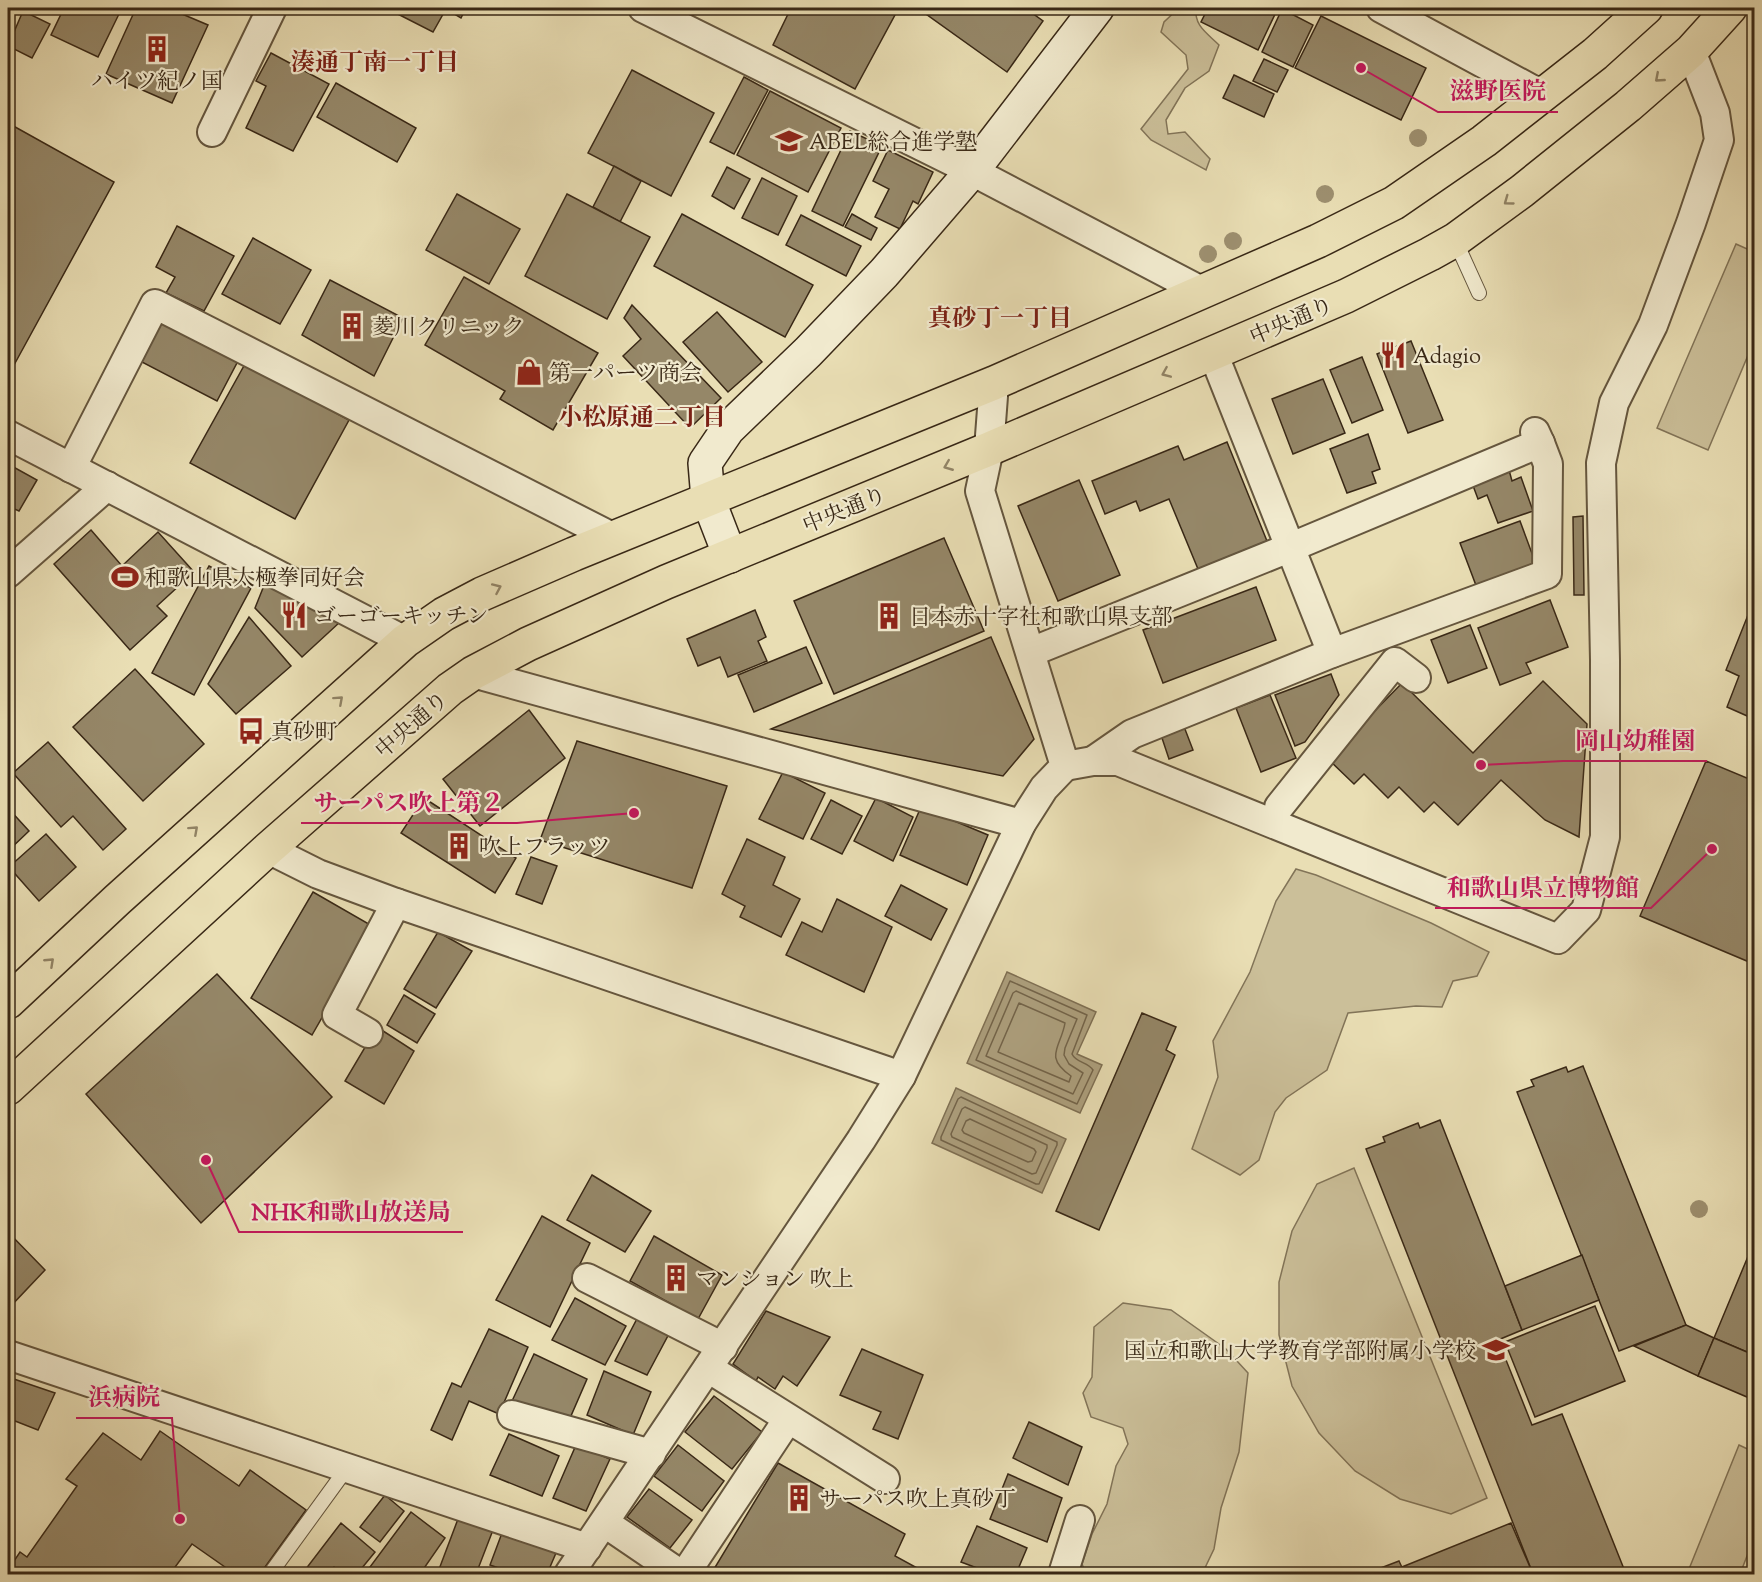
<svg xmlns="http://www.w3.org/2000/svg" width="1762" height="1582" font-family="'Sorts Mill Goudy','Noto Serif JP',serif">
<style>
.green{fill:#cbbf99;stroke:#827458;stroke-width:1.5}
.water{fill:#ada07e;stroke:#7f7054;stroke-width:1.5}
.lines{fill:none;stroke-linecap:round;stroke-linejoin:round}
.shore{stroke:#73644a;stroke-width:1.5}
.building{fill:#958768;stroke:#392816;stroke-width:1.5}
.lane-casing{stroke:#65563e;stroke-width:16}
.street-casing{stroke:#65563e;stroke-width:32}
.secondary-casing{stroke:#392816;stroke-width:36}
.highway-casing{stroke:#392816;stroke-width:36}
.lane{stroke:#f1eace;stroke-width:14}
.street{stroke:#f1eace;stroke-width:28}
.secondary{stroke:#f1eace;stroke-width:33}
.highway{stroke:#e9deb4;stroke-width:33}
.tree{fill:#9d8f6f}
.oneway{stroke:#918365}
.labels{text-anchor:middle;stroke-width:4.5;stroke-linejoin:round;paint-order:stroke}
.poi-label{font-size:22px;fill:#392816;stroke:#f1eace;text-anchor:start}
.street-label{font-size:22px;fill:#392816;stroke:#f1eace}
.neighbourhood-label{font-size:24px;font-weight:bold;fill:#7a1f14;stroke:#f1eace}
.leader{fill:none;stroke:#c2185b;stroke-width:2}
.callout-dot{fill:#c2185b;stroke:#f1eace;stroke-width:2}
.callout-label{font-size:24px;text-anchor:middle;font-weight:bold;fill:#c2185b;stroke:#f1eace;stroke-width:4.5;stroke-linejoin:round;paint-order:stroke}
</style>
<rect width="100%" height="100%" fill="#e9deb4"/>
<filter id="stains"><feTurbulence type="fractalNoise" baseFrequency=".00333" numOctaves="4"/><feColorMatrix values="0 0 0 0 .2 0 0 0 0 .09 0 0 0 0 .02 0 0 0 .5 -.17"/></filter>
<radialGradient id="worn" r=".72"><stop offset=".6" stop-color="#630" stop-opacity="0"/><stop offset="1" stop-color="#630" stop-opacity=".3"/></radialGradient>
<g class="green">
<path d="M1179,8H1196C1194,26 1207,33 1219,45L1209,71L1185,88L1166,120L1168,134L1185,132L1210,159L1206,170L1151,140L1141,129L1188,69L1186,55L1161,32L1164,22Z"/>
<path d="M1736,244L1754,252V341L1708,450L1657,428Z"/>
<path d="M1296,869L1316,875L1431,923L1489,952L1477,976L1453,981L1442,1007L1416,1006L1348,1013L1327,1070L1286,1098L1275,1112L1259,1160L1240,1175L1192,1149L1218,1077L1213,1041L1250,972L1276,901Z"/>
<path d="M1354,1168L1487,1498L1451,1514L1400,1499L1355,1471L1319,1433L1292,1386L1279,1335V1282L1292,1231L1317,1184Z"/>
<path d="M1123,1303L1171,1310L1226,1349L1248,1373L1239,1452L1221,1508L1214,1549L1202,1574H1086L1082,1564L1092,1534L1107,1504L1116,1466L1128,1444L1123,1428L1091,1417L1083,1393L1092,1377L1094,1327Z"/>
<path d="M1739,1445L1754,1452V1538L1740,1574H1687Z"/>
</g>
<g class="water">
<path d="M1007,972L1096,1012L1077,1054L1102,1065L1080,1113L967,1063Z"/>
<path d="M956,1088L1066,1139L1042,1193L932,1143Z"/>
</g>
<g class="lines">
<g class="shore">
<path d="M1010,981L1087,1015L1072,1054C1076,1063 1088,1062 1093,1070L1077,1104L976,1060Z"/>
<path d="M1016,991L1077,1019L1065,1048L1064,1055L1069,1064L1083,1073L1073,1094L986,1056L1013,993Z"/>
<path d="M1019,1003L1065,1023C1061,1047 1043,1057 1071,1076L1069,1082L998,1052Z"/>
<path d="M961,1097L1057,1142V1145L1039,1184H1036L941,1140V1137L958,1099Z"/>
<path d="M965,1107L1047,1145V1148L1036,1173L1032,1174L952,1137L951,1134L962,1109Z"/>
<path d="M970,1119L1034,1149L1036,1152L1032,1161L1028,1162L964,1133L962,1130L966,1121Z"/>
</g>
</g>
<g class="building">
<path d="M64,8H105L119,14L98,57L51,35Z"/>
<path d="M136,8H168L208,25L172,103L106,74Z"/>
<path d="M386,8H466L461,18L446,9L433,32Z"/>
<path d="M791,8H885L896,13L855,89L773,45Z"/>
<path d="M921,8H1025L1043,21L1007,72L919,9Z"/>
<path d="M1208,8H1278L1258,50L1201,22Z"/>
<path d="M1282,9L1313,25L1293,67L1262,52Z"/>
<path d="M23,11L50,24L32,58L8,46Z"/>
<path d="M1321,16L1426,68L1401,120L1295,68Z"/>
<path d="M271,53L329,84L293,151L246,128L266,86L256,81Z"/>
<path d="M1264,59L1288,70L1277,92L1253,81Z"/>
<path d="M632,70L714,113L671,196L588,153Z"/>
<path d="M1234,75L1274,94L1264,117L1223,98Z"/>
<path d="M744,77L768,90L734,154L710,142Z"/>
<path d="M336,83L416,128L397,162L317,117Z"/>
<path d="M770,91L841,128L808,192L737,155Z"/>
<path d="M8,123L114,182L8,376Z"/>
<path d="M850,131L882,146L843,226L812,211Z"/>
<path d="M888,150L933,172L918,204L913,201L900,229L875,217L889,189L873,181Z"/>
<path d="M614,166L641,181L620,222L593,207Z"/>
<path d="M727,167L750,179L734,209L712,196Z"/>
<path d="M762,178L797,196L778,235L742,218Z"/>
<path d="M457,194L520,229L489,284L426,250Z"/>
<path d="M567,194L650,237L607,319L525,276Z"/>
<path d="M682,214L813,285L785,337L654,266Z"/>
<path d="M852,214L877,228L871,240L845,227Z"/>
<path d="M801,215L861,246L846,276L786,245Z"/>
<path d="M177,226L234,256L204,311L166,293L175,277L156,267Z"/>
<path d="M253,238L311,270L280,324L222,294Z"/>
<path d="M464,277L598,353L553,430L500,399L505,391L425,345Z"/>
<path d="M330,280L403,318L374,376L302,335Z"/>
<path d="M632,305L721,398L690,428L623,356L641,339L624,318Z"/>
<path d="M717,312L762,362L728,392L683,342Z"/>
<path d="M161,318L239,359L217,401L138,360Z"/>
<path d="M1411,341L1443,420L1408,433L1377,354Z"/>
<path d="M1362,357L1383,410L1352,423L1330,370Z"/>
<path d="M245,364L349,420L295,519L190,463Z"/>
<path d="M1323,379L1345,433L1293,454L1272,399Z"/>
<path d="M1368,434L1380,469L1372,472L1376,483L1347,493L1330,449Z"/>
<path d="M1227,442L1267,541L1198,569L1169,499L1140,511L1136,501L1105,514L1092,481L1178,446L1184,460Z"/>
<path d="M8,464L37,480L19,511L8,506Z"/>
<path d="M1509,470L1512,481L1521,477L1533,511L1498,523L1487,495L1478,499L1472,483Z"/>
<path d="M1079,480L1120,575L1058,601L1018,506Z"/>
<path d="M1583,516L1584,595H1574L1573,517Z"/>
<path d="M1520,521L1537,567L1477,588L1460,543Z"/>
<path d="M91,530L122,566L158,532L194,572L157,606L167,616L130,650L54,564Z"/>
<path d="M944,538L984,631L834,694L794,601Z"/>
<path d="M209,566L251,588L194,695L152,673Z"/>
<path d="M265,583L340,622L302,657L255,608Z"/>
<path d="M1256,587L1276,640L1163,683L1143,630Z"/>
<path d="M1550,600L1568,647L1526,663L1531,673L1500,685L1478,628Z"/>
<path d="M1754,600V719L1727,707L1739,676L1726,670Z"/>
<path d="M755,610L766,637L758,641L767,661L728,677L720,657L698,666L687,639Z"/>
<path d="M249,617L291,666L236,714L208,684Z"/>
<path d="M1470,625L1487,668L1448,683L1431,640Z"/>
<path d="M991,637L1034,739L1003,776L771,729Z"/>
<path d="M806,647L822,683L754,712L738,675Z"/>
<path d="M135,669L204,744L143,801L73,727Z"/>
<path d="M1331,674L1339,695L1305,742L1295,746L1275,695Z"/>
<path d="M1543,681L1587,724L1579,837L1545,820L1501,780L1458,825L1434,802L1424,812L1399,787L1388,798L1364,774L1354,784L1328,759L1402,683L1473,753Z"/>
<path d="M1270,695L1296,758L1261,772L1236,708Z"/>
<path d="M529,710L565,758L480,826L443,779Z"/>
<path d="M1183,724L1193,750L1169,759L1160,732Z"/>
<path d="M577,741L727,786L692,888L540,840Z"/>
<path d="M48,742L126,829L103,850L73,816L61,827L13,773Z"/>
<path d="M1706,761L1754,781V964L1640,916Z"/>
<path d="M783,772L825,793L803,839L759,819Z"/>
<path d="M424,798L516,858L495,893L401,833Z"/>
<path d="M876,798L913,817L893,861L854,841Z"/>
<path d="M831,800L862,816L842,854L811,839Z"/>
<path d="M921,807L988,835L967,885L900,855Z"/>
<path d="M8,808L29,831L8,851Z"/>
<path d="M46,834L76,867L39,901L9,867Z"/>
<path d="M747,839L785,857L773,885L800,899L781,937L740,917L745,906L722,894Z"/>
<path d="M531,857L557,866L542,904L516,894Z"/>
<path d="M901,885L947,909L931,940L885,916Z"/>
<path d="M313,892L374,927L312,1035L251,998Z"/>
<path d="M837,899L892,927L864,992L786,955L802,922L822,932Z"/>
<path d="M438,932L472,951L436,1008L404,989Z"/>
<path d="M217,974L332,1097L201,1223L86,1094Z"/>
<path d="M404,995L435,1014L417,1043L387,1025Z"/>
<path d="M1142,1013L1176,1027L1166,1050L1175,1055L1099,1230L1056,1211Z"/>
<path d="M377,1027L414,1051L384,1104L345,1081Z"/>
<path d="M1583,1066L1686,1325L1619,1351L1517,1092L1534,1086L1531,1080L1566,1067L1568,1072Z"/>
<path d="M1440,1120L1522,1330L1498,1340L1532,1425L1562,1414L1624,1569L1611,1574H1533L1366,1149L1385,1142L1383,1137L1418,1123L1420,1128Z"/>
<path d="M592,1175L651,1211L625,1252L567,1220Z"/>
<path d="M542,1216L590,1243L550,1327L496,1300Z"/>
<path d="M8,1232L45,1270L8,1309Z"/>
<path d="M654,1236L722,1275L698,1319L630,1281Z"/>
<path d="M1754,1242V1355L1714,1338Z"/>
<path d="M1582,1255L1599,1300L1522,1330L1505,1286Z"/>
<path d="M575,1298L626,1326L605,1365L552,1340Z"/>
<path d="M1595,1306L1625,1381L1535,1417L1505,1342Z"/>
<path d="M766,1311L830,1337L797,1386L783,1376L775,1389L758,1377L756,1381L733,1364Z"/>
<path d="M640,1313L671,1330L647,1375L615,1361Z"/>
<path d="M1686,1325L1714,1338L1698,1376L1634,1346Z"/>
<path d="M489,1329L528,1347L499,1414L469,1401L452,1440L431,1430L452,1383L461,1387Z"/>
<path d="M1714,1338L1754,1355V1400L1698,1376Z"/>
<path d="M862,1349L923,1375L898,1439L873,1429L881,1412L840,1395Z"/>
<path d="M534,1354L587,1379L567,1425L512,1401Z"/>
<path d="M604,1371L651,1392L633,1435L587,1415Z"/>
<path d="M8,1377L55,1393L38,1430L10,1419L8,1424Z"/>
<path d="M714,1396L762,1432L732,1469L685,1432Z"/>
<path d="M1029,1422L1082,1447L1068,1485L1013,1458Z"/>
<path d="M160,1431L239,1486L250,1470L306,1510L260,1574H235L192,1544L170,1574H8V1570L20,1552L27,1557L77,1486L66,1479L103,1433L141,1460Z"/>
<path d="M509,1434L559,1456L542,1496L490,1475Z"/>
<path d="M576,1445L610,1459L586,1511L553,1498Z"/>
<path d="M678,1445L724,1481L702,1511L654,1476Z"/>
<path d="M778,1463L905,1534L895,1556L928,1574H711Z"/>
<path d="M1008,1474L1062,1498L1047,1542L990,1519Z"/>
<path d="M649,1489L692,1520L670,1548L627,1517Z"/>
<path d="M385,1495L404,1511L380,1542L360,1527Z"/>
<path d="M411,1512L445,1538L420,1574H372L367,1571Z"/>
<path d="M458,1519L493,1530L476,1574H445L438,1572Z"/>
<path d="M341,1523L375,1552L357,1574H343L334,1567L329,1574H302Z"/>
<path d="M1511,1523L1533,1574H1405L1402,1567Z"/>
<path d="M977,1526L1027,1548L1016,1574H993L961,1562Z"/>
<path d="M502,1533L556,1553L547,1574H516L490,1565Z"/>
<path d="M1399,1561L1405,1574H1365Z"/>
</g>
<g class="lines">
<defs>
<g id="lane">
<path d="M1455,240L1479,293"/>
<path d="M270,1574L347,1468"/>
</g>
<g id="street">
<path d="M643,8L972,171L1203,292"/>
<path d="M1381,8L1542,95"/>
<path d="M212,132L272,8"/>
<path d="M1213,353L1332,653"/>
<path d="M8,435L405,641"/>
<path d="M71,468L155,304L614,538"/>
<path d="M8,573L107,486"/>
<path d="M1031,652L1289,548L1540,443L1535,432"/>
<path d="M473,673L1021,824"/>
<path d="M1093,761L1132,734L1332,653L1547,574L1548,464L1540,443"/>
<path d="M1065,766L1093,761H1118L1558,939L1586,910L1605,837V660L1601,463L1614,403L1653,325L1691,223L1719,140L1715,113L1691,51"/>
<path d="M1279,807L1395,662L1416,678"/>
<path d="M268,849L318,874L396,903L901,1076"/>
<path d="M368,1033L337,1015L396,903"/>
<path d="M587,1278L723,1347"/>
<path d="M8,1355L587,1548"/>
<path d="M708,1368L885,1479"/>
<path d="M512,1415L651,1454"/>
<path d="M605,1523L680,1574"/>
<path d="M569,1574L861,1140L901,1076L1021,824L1044,788L1065,766L980,491L989,449L994,383"/>
<path d="M685,1574L788,1419"/>
<path d="M1063,1574L1080,1520"/>
</g>
<path id="secondary" d="M730,556L708,499L705,463L728,429L808,352L884,273L972,171L1097,8"/>
<g id="highway">
<path d="M8,1002L117,900L405,641L444,614L482,594L574,554L994,383L1318,241L1394,203L1484,141L1595,54L1646,8"/>
<path d="M8,1088L268,849L450,689L473,673L528,644L666,582L989,449L1346,296L1430,254L1455,240L1522,191L1628,106L1691,51L1730,8"/>
</g>
</defs>
<use href="#lane" class="lane-casing"/>
<use href="#street" class="street-casing"/>
<use href="#secondary" class="secondary-casing"/>
<use href="#highway" class="highway-casing"/>
<use href="#lane" class="lane"/>
<use href="#street" class="street"/>
<use href="#secondary" class="secondary"/>
<use href="#highway" class="highway"/>
</g>
<g class="tree">
<circle cx="1418" cy="138" r="9"/>
<circle cx="1325" cy="194" r="9"/>
<circle cx="1233" cy="241" r="9"/>
<circle cx="1208" cy="254" r="9"/>
<circle cx="1699" cy="1209" r="9"/>
</g>
<defs><path id="oneway-chevron" d="M-2-3.5L2.5 0L-2 3.5" fill="none" stroke-width="1.6" stroke-linecap="round" stroke-linejoin="round" transform="scale(1.5)"/></defs>
<g class="oneway">
<use href="#oneway-chevron" transform="translate(1659 78) rotate(139)"/>
<use href="#oneway-chevron" transform="translate(1508 201) rotate(144)"/>
<use href="#oneway-chevron" transform="translate(1166 373) rotate(157)"/>
<use href="#oneway-chevron" transform="translate(948 466) rotate(158)"/>
<use href="#oneway-chevron" transform="translate(497 588) rotate(-24)"/>
<use href="#oneway-chevron" transform="translate(339 700) rotate(-42)"/>
<use href="#oneway-chevron" transform="translate(194 830) rotate(-42)"/>
<use href="#oneway-chevron" transform="translate(50 962) rotate(-43)"/>
</g>
<defs>
<symbol id="building-bare" viewBox="-9 -9 18 18"><path d="M-4-6H4V6H1V3H-1V6H-4ZM-2.5-4.3h1.7v1.8h-1.7ZM.8-4.3h1.7v1.8H.8ZM-2.5-1h1.7V.8h-1.7ZM.8-1h1.7V.8H.8Z" fill="#8f2418" stroke="#f1eace" stroke-width="2.5" paint-order="stroke"/></symbol>
<symbol id="school-bare" viewBox="-9 -9 18 18"><path d="M0-5L7-2L0 1L-7-2ZM-4 1L0 2.5L4 1V4Q0 6-4 4Z" fill="#8f2418" stroke="#f1eace" stroke-width="2.5" paint-order="stroke"/></symbol>
<symbol id="restaurant-bare" viewBox="-9 -9 18 18"><path d="M-5-6h1v4h1v-4h1v4h1v-4h1v5L-1.5 .5V6h-2V.5L-5-1ZM5-6V6H3V1.5H1.5Q1.5-4 5-6Z" fill="#8f2418" stroke="#f1eace" stroke-width="2.5" paint-order="stroke"/></symbol>
<symbol id="shop-bare" viewBox="-9 -9 18 18"><path d="M-5-2.5h2.3a2.7 3.5 0 0 1 5.4 0H5L5.5 6h-11ZM-1.5-2.5h3a1.5 2.3 0 0 0-3 0Z" fill="#8f2418" stroke="#f1eace" stroke-width="2.5" paint-order="stroke"/></symbol>
<symbol id="stadium-bare" viewBox="-9 -9 18 18"><path d="M0-5a6.5 5 0 1 0 0 10a6.5 5 0 1 0 0-10ZM-3.5-1.8h7v3.6h-7Z" fill="#8f2418" stroke="#f1eace" stroke-width="2.5" paint-order="stroke"/></symbol>
<symbol id="bus-bare" viewBox="-9 -9 18 18"><path d="M-5-6H5V4H4V6H2V4H-2V6H-4V4H-5ZM-3.5-4V0h7V-4ZM-3.5 1.2v1.5H-2V1.2ZM2 1.2v1.5H3.5V1.2Z" fill="#8f2418" stroke="#f1eace" stroke-width="2.5" paint-order="stroke"/></symbol>
</defs>
<g fill-rule="evenodd">
<use href="#building-bare" x="138" y="30" width="38" height="38"/>
<use href="#school-bare" x="770" y="122" width="38" height="38"/>
<use href="#building-bare" x="333" y="307" width="38" height="38"/>
<use href="#restaurant-bare" x="1374" y="336" width="38" height="38"/>
<use href="#shop-bare" x="510" y="353" width="38" height="38"/>
<use href="#stadium-bare" x="106" y="558" width="38" height="38"/>
<use href="#restaurant-bare" x="275" y="596" width="38" height="38"/>
<use href="#building-bare" x="870" y="597" width="38" height="38"/>
<use href="#bus-bare" x="232" y="712" width="38" height="38"/>
<use href="#building-bare" x="440" y="827" width="38" height="38"/>
<use href="#building-bare" x="657" y="1259" width="38" height="38"/>
<use href="#school-bare" x="1477" y="1331" width="38" height="38"/>
<use href="#building-bare" x="780" y="1479" width="38" height="38"/>
</g>
<g class="labels">
<g class="poi-label">
<text x="157" y="88" text-anchor="middle">ハイツ紀ノ国</text>
<text x="809" y="149">ABEL総合進学塾</text>
<text x="372" y="334">菱川クリニック</text>
<text x="1413" y="363">Adagio</text>
<text x="549" y="380">第一パーツ商会</text>
<text x="145" y="585">和歌山県太極拳同好会</text>
<text x="314" y="623">ゴーゴーキッチン</text>
<text x="909" y="624">日本赤十字社和歌山県支部</text>
<text x="271" y="739">真砂町</text>
<text x="479" y="854">吹上フラッツ</text>
<text x="696" y="1286">マンション 吹上</text>
<text x="1476" y="1358" text-anchor="end">国立和歌山大学教育学部附属小学校</text>
<text x="819" y="1506">サーパス吹上真砂丁</text>
</g>
<g class="street-label">
<text transform="translate(1291 320) rotate(-23)" y="8">中央通り</text>
<text transform="translate(844 509) rotate(-22)" y="8">中央通り</text>
<text transform="translate(411 724) rotate(-41)" y="8">中央通り</text>
</g>
<g class="neighbourhood-label">
<text x="375" y="70">湊通丁南一丁目</text>
<text x="1000" y="326">真砂丁一丁目</text>
<text x="642" y="425">小松原通二丁目</text>
</g>
</g>
<path class="leader" d="M1361 68L1438 112H1558M1481 765L1563 761H1707M634 813L517 823H301M1712 849L1651 908H1435M206 1160L239 1232H463M180 1519L172 1418H76"/>
<g class="callout-dot">
<circle cx="1361" cy="68" r="6"/>
<circle cx="1481" cy="765" r="6"/>
<circle cx="634" cy="813" r="6"/>
<circle cx="1712" cy="849" r="6"/>
<circle cx="206" cy="1160" r="6"/>
<circle cx="180" cy="1519" r="6"/>
</g>
<g class="callout-label">
<text x="1498" y="99">滋野医院</text>
<text x="1635" y="749">岡山幼稚園</text>
<text x="409" y="811">サーパス吹上第２</text>
<text x="1543" y="896">和歌山県立博物館</text>
<text x="351" y="1220">NHK和歌山放送局</text>
<text x="124" y="1405">浜病院</text>
</g>
<rect width="1762" height="1582" fill="none" stroke="#e9deb4" stroke-width="30"/>
<rect x="9" y="9" width="1744" height="1564" fill="none" stroke="#392816" stroke-width="3"/>
<rect x="15" y="15" width="1732" height="1552" fill="none" stroke="#392816" stroke-width="1.5"/>
<rect width="100%" height="100%" filter="url(#stains)"/>
<rect width="100%" height="100%" fill="url(#worn)"/>
</svg>
